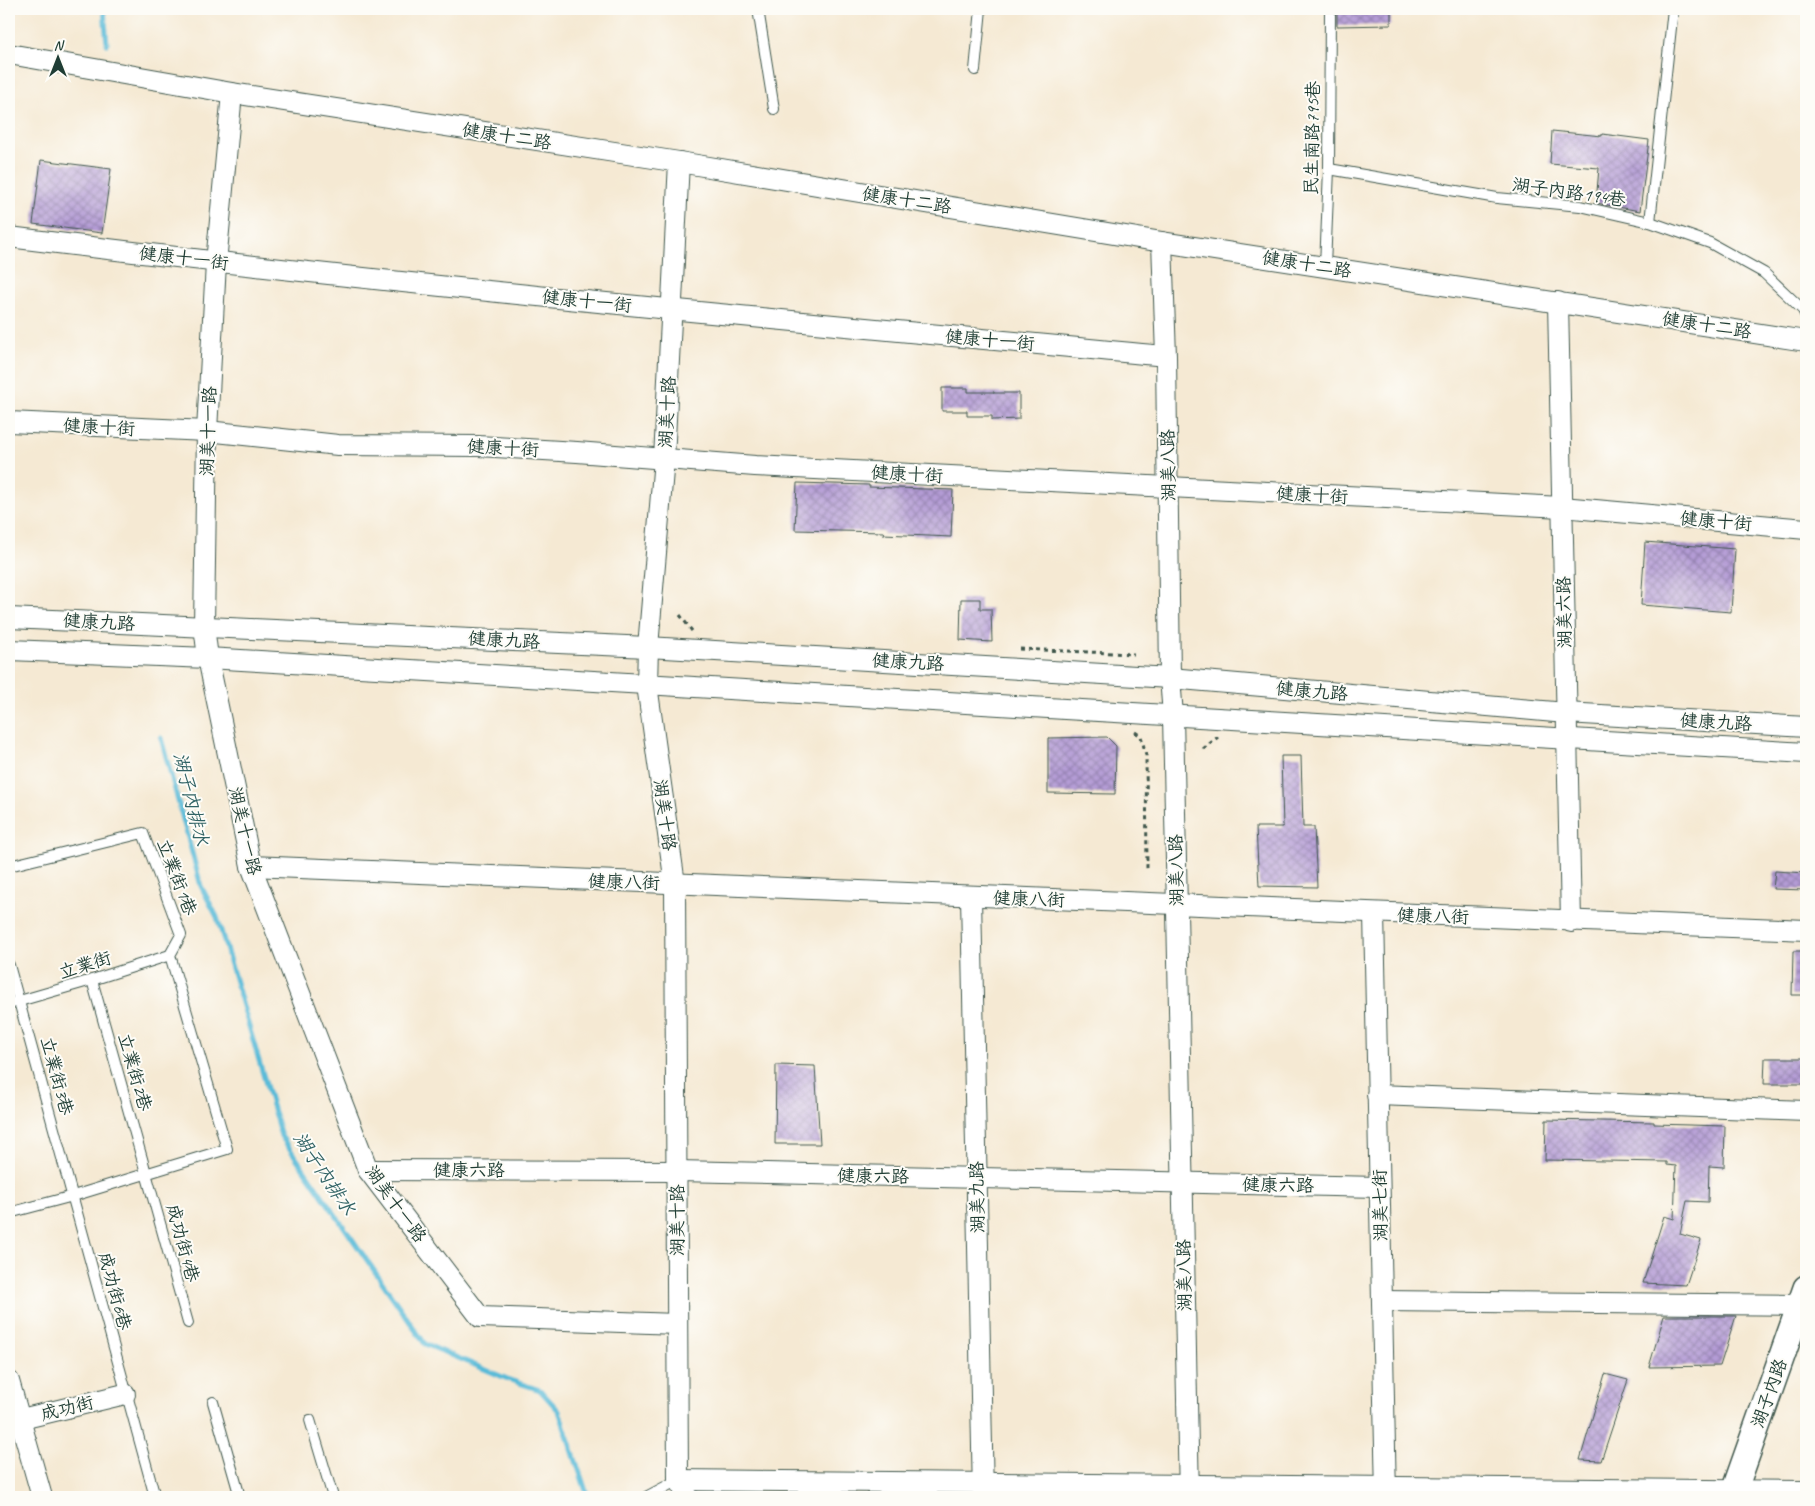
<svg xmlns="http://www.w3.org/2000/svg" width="1815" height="1506" font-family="Caveat,'LXGW WenKai TC',sans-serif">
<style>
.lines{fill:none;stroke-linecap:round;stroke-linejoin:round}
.stream{stroke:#5abbd8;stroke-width:5}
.building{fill:url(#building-cross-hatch)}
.service-casing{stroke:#3f574c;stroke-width:12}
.minor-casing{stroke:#3f574c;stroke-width:22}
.tertiary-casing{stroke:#3f574c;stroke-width:28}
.path{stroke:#3f574c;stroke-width:3;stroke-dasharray:4 4;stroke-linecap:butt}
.service{stroke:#fff;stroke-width:10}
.minor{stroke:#fff;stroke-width:20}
.tertiary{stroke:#fff;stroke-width:25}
.labels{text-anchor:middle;stroke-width:4;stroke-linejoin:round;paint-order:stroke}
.street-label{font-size:18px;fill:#1f3d34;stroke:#fdfcf7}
.water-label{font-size:19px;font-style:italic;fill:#316365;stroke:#fdfcf7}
</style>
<defs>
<pattern id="building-cross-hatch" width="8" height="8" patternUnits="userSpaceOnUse" patternTransform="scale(1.25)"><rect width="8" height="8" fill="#b49bd5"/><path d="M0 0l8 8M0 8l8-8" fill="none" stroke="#9280ae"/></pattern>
</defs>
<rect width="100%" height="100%" fill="#fdfcf7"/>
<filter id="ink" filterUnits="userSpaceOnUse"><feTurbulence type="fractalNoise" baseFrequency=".02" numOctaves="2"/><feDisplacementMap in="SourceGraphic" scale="10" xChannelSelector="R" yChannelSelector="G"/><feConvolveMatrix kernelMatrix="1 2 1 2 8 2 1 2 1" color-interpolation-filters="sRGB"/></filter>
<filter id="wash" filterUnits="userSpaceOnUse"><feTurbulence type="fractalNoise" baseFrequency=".0096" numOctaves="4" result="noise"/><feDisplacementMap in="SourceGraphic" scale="20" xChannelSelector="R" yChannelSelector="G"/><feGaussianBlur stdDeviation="1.12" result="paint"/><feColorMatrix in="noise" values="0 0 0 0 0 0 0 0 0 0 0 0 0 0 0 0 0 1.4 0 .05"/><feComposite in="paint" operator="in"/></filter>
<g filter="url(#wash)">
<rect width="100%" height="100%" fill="#f5e9d3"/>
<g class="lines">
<g class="stream">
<path d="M104,9L107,44"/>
<path d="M161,738L201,886L217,917L281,1136L425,1344L510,1380L540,1390L559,1411L588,1497"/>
</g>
</g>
<g id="blocks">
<g class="building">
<path d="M1337,9H1391V25L1337,26Z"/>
<path d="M1552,131L1602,136V134L1649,140L1640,211L1596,203L1599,168L1550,164Z"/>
<path d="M41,160L111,169L102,233L33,224Z"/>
<path d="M942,388H968V392H994V393H1019V419L992,420V416H967V411H942Z"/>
<path d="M797,483L869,485V487L953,490L951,537L883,534L884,532L795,530Z"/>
<path d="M1645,542L1735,549L1731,612L1641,605Z"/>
<path d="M961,599H980V609H991L992,642L960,640Z"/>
<path d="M1107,737L1116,746L1115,794L1048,793V738Z"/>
<path d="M1281,756H1301L1303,827H1314L1317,887L1259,886L1256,827H1283Z"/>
<path d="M1775,871L1806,873V890L1773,889Z"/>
<path d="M1793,951H1806V995H1792Z"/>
<path d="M1765,1058H1806V1084H1764Z"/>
<path d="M776,1065L815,1066L820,1144H775Z"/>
<path d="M1546,1120L1654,1122V1124L1725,1126L1724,1167L1709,1166L1708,1202L1687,1201L1680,1234L1701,1240L1686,1285L1643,1283L1664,1216L1674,1219L1676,1166L1667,1165V1162L1545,1160Z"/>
<path d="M1664,1316H1736L1720,1366L1649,1367Z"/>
<path d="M1605,1374L1628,1380L1601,1461L1580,1460Z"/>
</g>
</g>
</g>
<g filter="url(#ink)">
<use href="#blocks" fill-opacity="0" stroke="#3f574c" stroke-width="1"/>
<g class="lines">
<defs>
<g id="service">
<path d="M758,9L774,109"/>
<path d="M975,70L981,9"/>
<path d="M1329,169L1497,198L1580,206L1650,222L1710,243L1764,273L1803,310L1806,316"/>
<path d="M1650,222L1673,9"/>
<path d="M1325,267L1329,169L1330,9"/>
<path d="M9,866L143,833L181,935L170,955L227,1149L73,1196L9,1213"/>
<path d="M9,965L155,1497"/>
<path d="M92,980L188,1323"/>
<path d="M9,1004L92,980L170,955"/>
<path d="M213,1402L240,1497"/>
<path d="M310,1420L333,1497"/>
<path d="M646,1497L678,1480"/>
</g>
<g id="minor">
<path d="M9,54L232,93L679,162L1162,242L1806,341"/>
<path d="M232,93L216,263L207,431L204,626L208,658L251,866L368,1170L480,1317L677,1324"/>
<path d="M679,162L664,459L648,647L647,685L675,884L678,1480L688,1497"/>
<path d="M9,237C394,285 780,320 1166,356"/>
<path d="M1162,242L1166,356L1170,678L1173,715L1189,1497"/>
<path d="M1558,302L1571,922"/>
<path d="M9,422L207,431L338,445L478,446L577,452L755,466L1562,507L1806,529"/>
<path d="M9,618L648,647L1170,678L1566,713L1806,727"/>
<path d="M9,650L208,658L1806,753"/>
<path d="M251,866L1806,930"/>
<path d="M971,896L983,1497"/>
<path d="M1374,913L1386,1497"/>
<path d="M1377,1095L1806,1111"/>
<path d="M368,1170L677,1171L1379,1187"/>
<path d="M1382,1301L1800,1305"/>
<path d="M9,1381L42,1497"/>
<path d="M9,1422L125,1394"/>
<path d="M678,1480L1806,1491"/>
</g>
<path id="tertiary" d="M1732,1497L1806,1288"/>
</defs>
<use href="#service" class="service-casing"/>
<use href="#minor" class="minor-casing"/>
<use href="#tertiary" class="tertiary-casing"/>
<g class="path">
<path d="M680,615L692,631"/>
<path d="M1020,649L1134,654"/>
<path d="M1135,732L1141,736L1146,755L1147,869"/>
<path d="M1203,749L1218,737"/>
</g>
<use href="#service" class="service"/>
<use href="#minor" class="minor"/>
<use href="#tertiary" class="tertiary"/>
</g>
</g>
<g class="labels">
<g class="street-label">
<text transform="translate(507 136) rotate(9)" y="6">健康十二路</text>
<text transform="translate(1312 138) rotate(-89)" y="6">民生南路795巷</text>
<text transform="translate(1569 192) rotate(8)" y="6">湖子內路194巷</text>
<text transform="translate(907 200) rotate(9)" y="6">健康十二路</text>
<text transform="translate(184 258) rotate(7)" y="6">健康十一街</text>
<text transform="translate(1307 264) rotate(9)" y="6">健康十二路</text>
<text transform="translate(587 301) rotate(6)" y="6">健康十一街</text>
<text transform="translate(1707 325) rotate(9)" y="6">健康十二路</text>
<text transform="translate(990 340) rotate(5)" y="6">健康十一街</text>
<text transform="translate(667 412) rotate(-87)" y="6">湖美十路</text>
<text transform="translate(99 427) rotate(3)" y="6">健康十街</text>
<text transform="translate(208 431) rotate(-88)" y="6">湖美十一路</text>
<text transform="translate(503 448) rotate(3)" y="6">健康十街</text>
<text transform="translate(1168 465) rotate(-91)" y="6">湖美八路</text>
<text transform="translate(907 474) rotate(3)" y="6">健康十街</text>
<text transform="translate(1312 495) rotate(3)" y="6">健康十街</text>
<text transform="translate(1716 521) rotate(5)" y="6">健康十街</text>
<text transform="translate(1564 612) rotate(-91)" y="6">湖美六路</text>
<text transform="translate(99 622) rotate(3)" y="6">健康九路</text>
<text transform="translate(504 640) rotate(3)" y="6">健康九路</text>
<text transform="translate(908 662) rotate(3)" y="6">健康九路</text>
<text transform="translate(1312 691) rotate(5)" y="6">健康九路</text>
<text transform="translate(1716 722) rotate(3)" y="6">健康九路</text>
<text transform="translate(665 815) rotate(82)" y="6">湖美十路</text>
<text transform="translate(245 831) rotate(77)" y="6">湖美十一路</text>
<text transform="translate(1176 870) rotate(-91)" y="6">湖美八路</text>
<text transform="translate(177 877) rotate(69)" y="6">立業街1巷</text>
<text transform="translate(624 882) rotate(2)" y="6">健康八街</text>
<text transform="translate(1029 899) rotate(2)" y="6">健康八街</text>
<text transform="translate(1433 916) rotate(2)" y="6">健康八街</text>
<text transform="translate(85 965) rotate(-17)" y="6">立業街</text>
<text transform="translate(135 1072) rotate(74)" y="6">立業街2巷</text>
<text transform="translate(57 1076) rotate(75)" y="6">立業街3巷</text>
<text x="469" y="1176">健康六路</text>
<text transform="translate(873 1176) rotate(1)" y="6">健康六路</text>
<text transform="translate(1278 1185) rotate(1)" y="6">健康六路</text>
<text transform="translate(977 1197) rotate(-91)" y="6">湖美九路</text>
<text transform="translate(396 1204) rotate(54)" y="6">湖美十一路</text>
<text transform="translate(1380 1205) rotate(-91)" y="6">湖美七街</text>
<text transform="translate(677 1220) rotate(-90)" y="6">湖美十路</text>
<text transform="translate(183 1243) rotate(75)" y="6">成功街4巷</text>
<text transform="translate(1184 1275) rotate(-91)" y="6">湖美八路</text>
<text transform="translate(115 1291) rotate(75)" y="6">成功街6巷</text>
<text transform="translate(1769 1393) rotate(-70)" y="6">湖子內路</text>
<text transform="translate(67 1408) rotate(-14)" y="6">成功街</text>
</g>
<g class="water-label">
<text transform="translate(192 799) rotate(76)" y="7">湖子內排水</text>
<text transform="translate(325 1173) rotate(56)" y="7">湖子內排水</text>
</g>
</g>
<rect width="1815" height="1506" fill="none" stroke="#fdfcf7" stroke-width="30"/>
<g transform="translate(58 58)" stroke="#fdfcf7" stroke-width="4" paint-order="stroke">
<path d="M0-4L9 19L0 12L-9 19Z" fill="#1f3d34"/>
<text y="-8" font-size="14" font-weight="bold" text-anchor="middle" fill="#1f3d34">N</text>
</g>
</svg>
